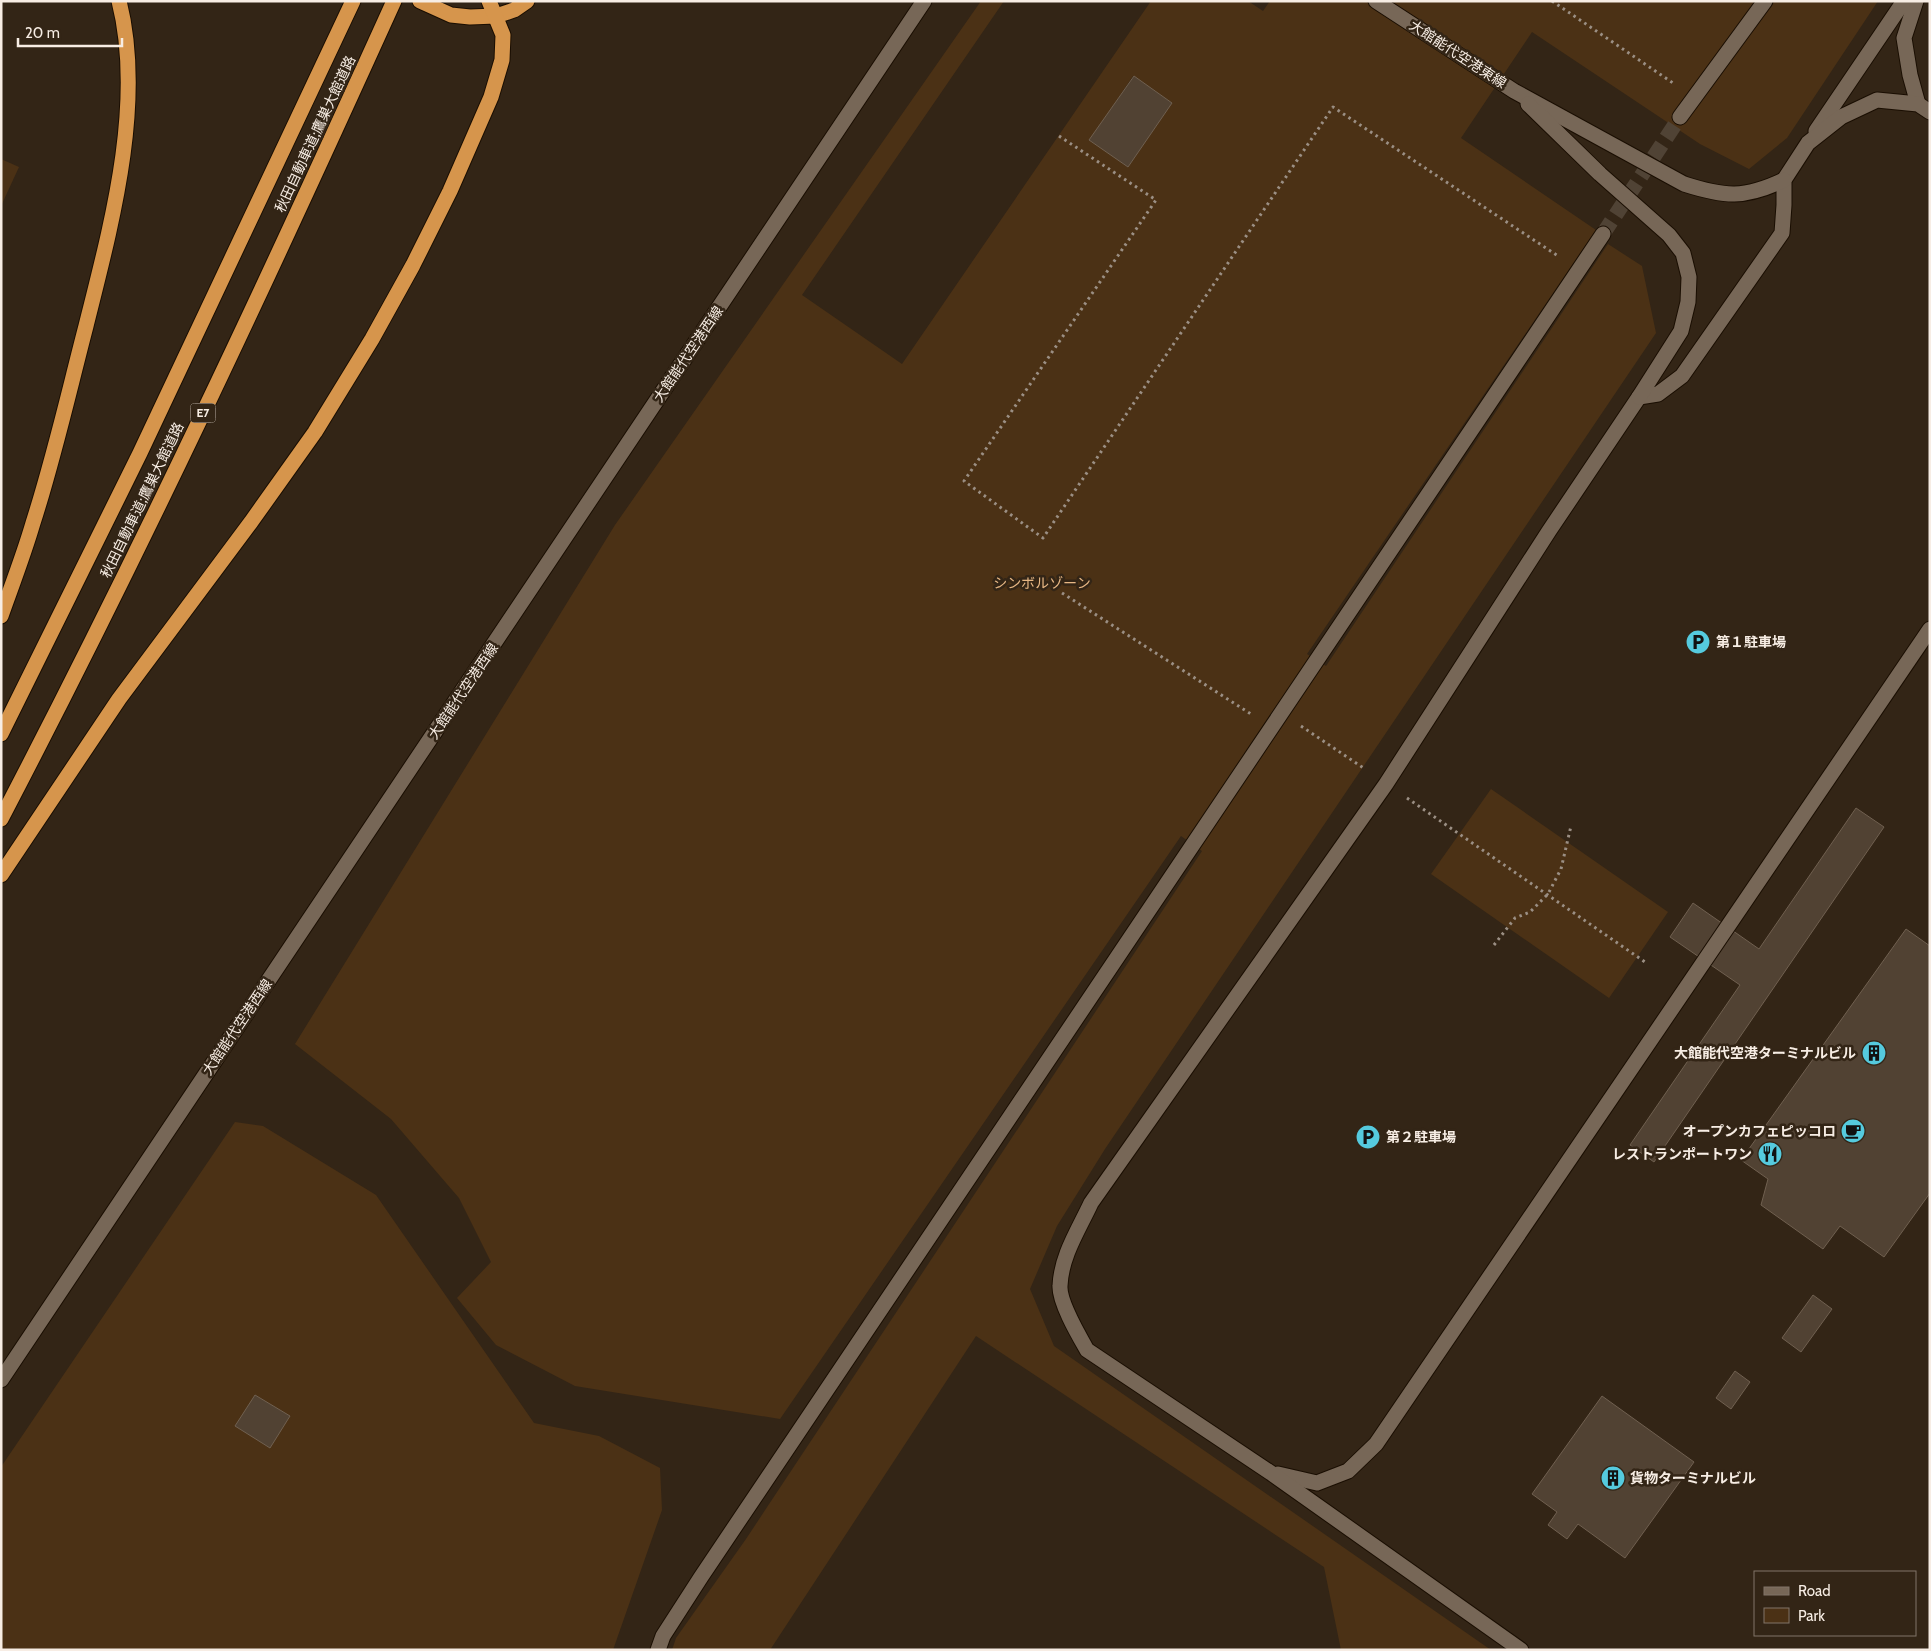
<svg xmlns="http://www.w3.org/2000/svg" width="1931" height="1651" font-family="Cabin,'Noto Sans JP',sans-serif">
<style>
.green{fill:#4b3115;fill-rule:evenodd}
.building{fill:#514233;stroke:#706050}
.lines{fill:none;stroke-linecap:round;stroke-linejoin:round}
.minor-tunnel{stroke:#504335;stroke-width:15;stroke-dasharray:15 8;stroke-linecap:butt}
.service-casing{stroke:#1a0e02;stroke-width:17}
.minor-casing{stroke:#1a0e02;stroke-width:17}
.secondary-casing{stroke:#1a0e02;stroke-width:17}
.motorway-casing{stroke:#1a0e02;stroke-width:17}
.path{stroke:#9b8f84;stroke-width:3;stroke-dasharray:2.5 4;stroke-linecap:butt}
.service{stroke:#776757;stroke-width:15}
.minor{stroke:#776757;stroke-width:15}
.secondary{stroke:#776757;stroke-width:15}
.motorway{stroke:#d6954c;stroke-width:15}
.labels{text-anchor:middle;stroke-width:5;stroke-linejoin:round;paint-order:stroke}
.shield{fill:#332516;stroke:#bcb1a6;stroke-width:1}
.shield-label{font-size:12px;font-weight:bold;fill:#f7ede4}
.street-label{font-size:14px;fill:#f7ede4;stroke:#332516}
.park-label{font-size:14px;fill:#e7b784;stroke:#332516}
.poi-label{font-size:14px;font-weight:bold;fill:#f7ede4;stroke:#332516;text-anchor:start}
</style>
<rect width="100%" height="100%" fill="#332516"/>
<g class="green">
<path d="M981,1H1004L802,295L902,364L1151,1H1248L1263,11L1270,1H1878L1787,138L1749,169L1700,144L1532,32L1461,138L1596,230L1307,654L1326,666L1608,244L1642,266L1656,333L1105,1149L1057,1226L1030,1289L1054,1346L1491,1650H1341L1324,1567L976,1336L770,1650H672L676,1638L746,1539L1202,851L1181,836L780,1419L575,1386L496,1345L457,1298L491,1262L459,1198L391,1119L295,1044L615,525ZM1133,76L1172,103L1128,167L1090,140Z"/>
<path d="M1,159L19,167L1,206Z"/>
<path d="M1491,789L1668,912L1609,998L1431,874Z"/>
<path d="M235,1122L263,1126L376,1195L534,1423L599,1436L660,1468L662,1510L613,1650H1V1467Z"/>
</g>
<g class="building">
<path d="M1134,76L1172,103L1128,167L1089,140Z"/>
<path d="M1856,808L1884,827L1654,1162L1630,1145L1740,985L1670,937L1693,903L1759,949Z"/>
<path d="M1906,929L1930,946V1193L1884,1257L1840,1226L1823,1249L1761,1205L1768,1179L1741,1160Z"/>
<path d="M1813,1295L1832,1309L1801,1352L1782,1338Z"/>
<path d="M1735,1371L1750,1382L1731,1409L1716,1398Z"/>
<path d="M255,1395L290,1416L270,1448L235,1426Z"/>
<path d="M1602,1396L1694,1462L1625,1558L1578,1524L1567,1539L1548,1525L1557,1512L1532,1494Z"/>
</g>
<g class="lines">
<path class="minor-tunnel" d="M1603,234L1680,117"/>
<defs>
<g id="service">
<path d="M1916,1L1904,38L1910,75L1918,104"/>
<path d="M1816,131L1904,1"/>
<path d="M1278,1474L1317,1483L1348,1471L1376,1444L1930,629"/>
<path d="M1521,1650L1271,1473L1087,1350C1079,1336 1059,1302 1060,1286C1061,1256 1079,1229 1091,1203L1386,784L1549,531L1639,397L1658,394L1682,376L1782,233L1784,205V180L1808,143L1841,117L1877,100L1918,104L1930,112"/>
</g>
<g id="minor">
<path d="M1680,117L1765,1"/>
<path d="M658,1650L663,1636L701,1577L1603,234"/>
</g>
<g id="secondary">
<path d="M1376,1L1514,91L1684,184C1725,197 1744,199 1784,180"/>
<path d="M1528,104L1600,174L1669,235L1683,253L1689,277L1688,302L1681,331L1639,397"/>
<path d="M1,1380L924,1"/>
</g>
<g id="motorway">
<path d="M420,1L451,15L470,17L496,16L514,10L527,1"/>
<path d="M1,616C12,585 24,554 33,523C54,458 69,391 86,326C111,226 145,103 119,1"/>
<path d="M1,734L140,453L353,1"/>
<path d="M1,819C141,551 269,277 394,1"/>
<path d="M1,875L119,699L251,522L315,432L372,339L413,265L450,191L491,97L502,60L503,35L489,1"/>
</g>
</defs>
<use href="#service" class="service-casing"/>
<use href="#minor" class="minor-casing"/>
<use href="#secondary" class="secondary-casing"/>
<use href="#motorway" class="motorway-casing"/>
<g class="path">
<path d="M1552,1L1673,83"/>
<path d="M1059,136L1156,200L964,481L1043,538L1333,107L1558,256"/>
<path d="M1062,593L1251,714"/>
<path d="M1301,726L1365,769"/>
<path d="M1407,798L1645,962"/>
<path d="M1494,945L1515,918L1530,912L1548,894L1561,869L1571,826"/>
</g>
<use href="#service" class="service"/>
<use href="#minor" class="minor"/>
<use href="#secondary" class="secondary"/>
<use href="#motorway" class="motorway"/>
</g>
<defs>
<symbol id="parking-disc" viewBox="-11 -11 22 22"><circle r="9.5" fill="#55cade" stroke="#332516"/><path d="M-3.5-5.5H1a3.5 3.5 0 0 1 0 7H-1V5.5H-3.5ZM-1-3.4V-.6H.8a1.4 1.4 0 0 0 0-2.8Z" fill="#111"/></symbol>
<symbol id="building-disc" viewBox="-11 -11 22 22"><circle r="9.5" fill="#55cade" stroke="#332516"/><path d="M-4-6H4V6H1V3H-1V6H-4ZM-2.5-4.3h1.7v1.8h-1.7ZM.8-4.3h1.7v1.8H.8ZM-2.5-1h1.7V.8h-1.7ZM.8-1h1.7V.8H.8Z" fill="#111"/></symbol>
<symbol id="cafe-disc" viewBox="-11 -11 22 22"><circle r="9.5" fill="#55cade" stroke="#332516"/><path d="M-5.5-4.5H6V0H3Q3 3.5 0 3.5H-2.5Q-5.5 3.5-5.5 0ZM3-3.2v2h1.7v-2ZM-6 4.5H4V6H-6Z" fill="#111"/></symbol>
<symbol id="restaurant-disc" viewBox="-11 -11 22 22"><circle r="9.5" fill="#55cade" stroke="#332516"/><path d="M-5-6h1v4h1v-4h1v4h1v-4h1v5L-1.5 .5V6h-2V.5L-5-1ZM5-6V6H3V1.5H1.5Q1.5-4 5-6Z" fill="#111"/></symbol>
</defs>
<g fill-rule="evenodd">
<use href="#parking-disc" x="1684" y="628" width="28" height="28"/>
<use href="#building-disc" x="1860" y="1039" width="28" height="28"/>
<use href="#cafe-disc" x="1839" y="1117" width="28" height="28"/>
<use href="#parking-disc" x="1354" y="1123" width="28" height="28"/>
<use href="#restaurant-disc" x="1756" y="1140" width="28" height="28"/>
<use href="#building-disc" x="1599" y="1464" width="28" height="28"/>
</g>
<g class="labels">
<rect class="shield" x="190.5" y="403.5" width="25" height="19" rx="4"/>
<g class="shield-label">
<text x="203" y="417">E7</text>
</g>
<g class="street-label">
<text transform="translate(1458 54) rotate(33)" y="5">大館能代空港東線</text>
<text transform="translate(315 134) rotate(-65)" y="5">秋田自動車道;鷹巣大館道路</text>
<text transform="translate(688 354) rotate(-56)" y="5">大館能代空港西線</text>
<text transform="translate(142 500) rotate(-64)" y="5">秋田自動車道;鷹巣大館道路</text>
<text transform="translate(463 691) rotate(-56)" y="5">大館能代空港西線</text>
<text transform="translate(237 1027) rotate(-56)" y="5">大館能代空港西線</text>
</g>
<g class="park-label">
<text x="1042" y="588">シンボルゾーン</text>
</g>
<g class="poi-label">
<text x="1716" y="647">第１駐車場</text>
<text x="1856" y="1058" text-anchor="end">大館能代空港ターミナルビル</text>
<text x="1836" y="1136" text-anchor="end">オープンカフェピッコロ</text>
<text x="1386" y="1142">第２駐車場</text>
<text x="1752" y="1159" text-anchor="end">レストランポートワン</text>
<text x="1630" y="1483">貨物ターミナルビル</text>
</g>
</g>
<rect width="1931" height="1651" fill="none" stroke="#f7ede4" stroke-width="5"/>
<rect x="1754" y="1571" width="162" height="65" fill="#332516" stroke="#817568"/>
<rect x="1764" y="1587" width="25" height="8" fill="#776757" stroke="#817568"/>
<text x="1798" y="1596" font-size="15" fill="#f7ede4">Road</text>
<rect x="1764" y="1608" width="25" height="15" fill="#4b3115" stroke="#817568"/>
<text x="1798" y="1621" font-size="15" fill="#f7ede4">Park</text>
<path d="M18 38v8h104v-8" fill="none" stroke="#f7ede4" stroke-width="2.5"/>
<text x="25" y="38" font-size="15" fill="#f7ede4" stroke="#332516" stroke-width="4" paint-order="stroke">20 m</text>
</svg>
